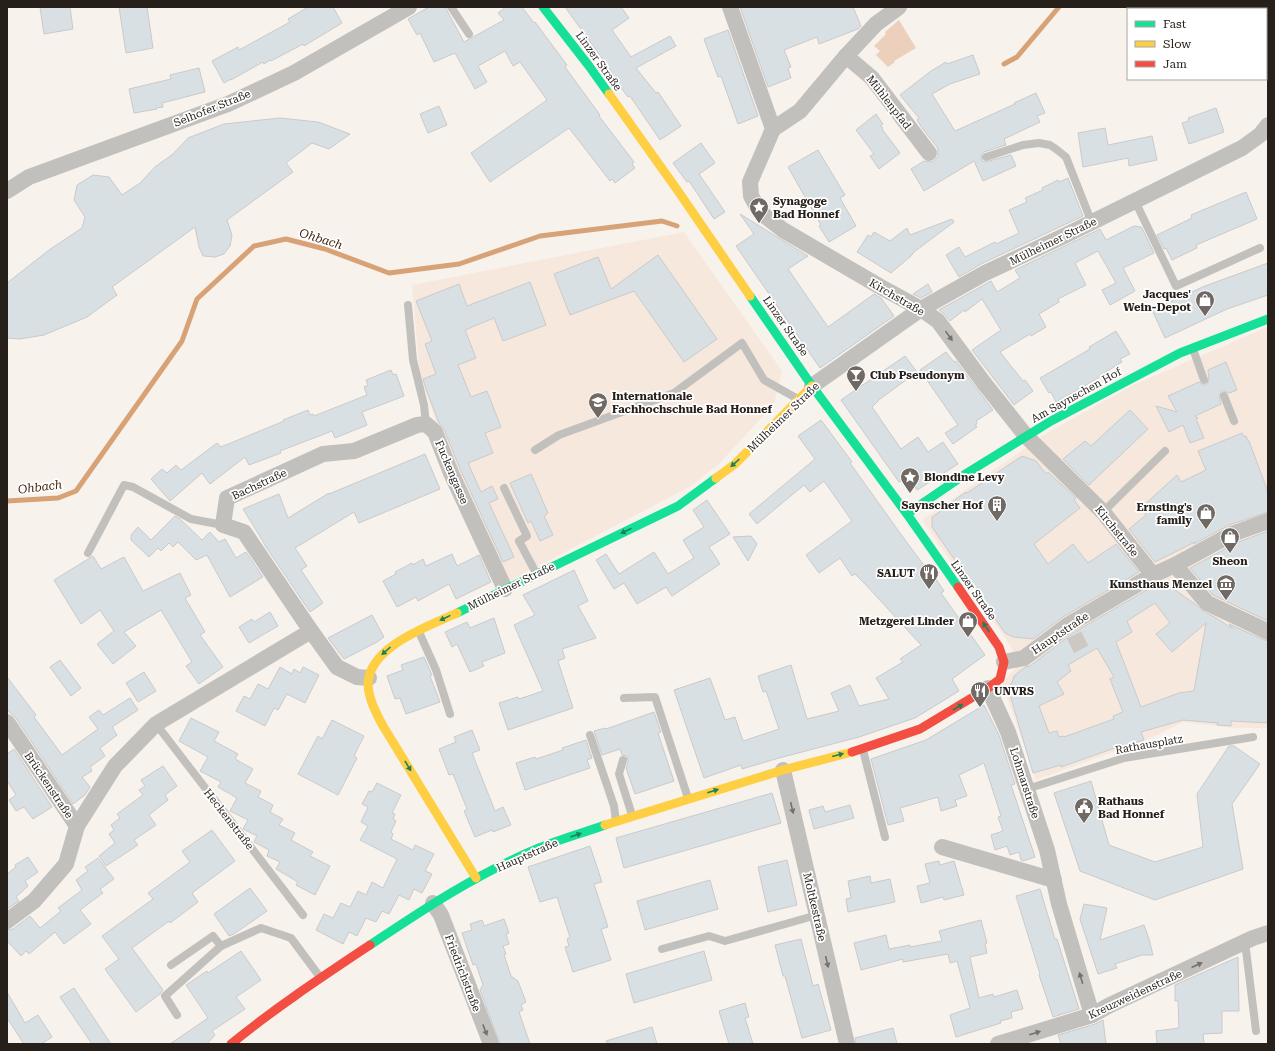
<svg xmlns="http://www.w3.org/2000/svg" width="1275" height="1051" font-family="'Roboto Serif',serif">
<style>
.built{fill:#f7e8de}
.green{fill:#ecd0bc}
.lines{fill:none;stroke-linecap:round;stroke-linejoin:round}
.stream{stroke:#d8a277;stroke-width:5}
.building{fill:#d9e0e4;stroke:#c9caca;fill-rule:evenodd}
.street-tunnel{stroke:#cec8c3;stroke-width:16;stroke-dasharray:16 8;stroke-linecap:butt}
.lane{stroke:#c2c0bd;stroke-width:8}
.street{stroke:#c2c0bd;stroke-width:16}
.fast{stroke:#16e098;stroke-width:9}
.slow{stroke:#ffcf43;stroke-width:9}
.jam{stroke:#f24e42;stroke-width:9}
.oneway{fill:#74706c}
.oneway2{fill:#1e8059}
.labels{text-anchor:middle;stroke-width:3.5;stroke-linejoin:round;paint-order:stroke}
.street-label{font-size:11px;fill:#261f1a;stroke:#fff}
.poi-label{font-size:11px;font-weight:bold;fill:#261f1a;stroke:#fff;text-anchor:start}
.water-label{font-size:12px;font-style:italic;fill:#43250c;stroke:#fff}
</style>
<rect width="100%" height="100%" fill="#f8f2ed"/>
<g class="built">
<path d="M684,232L782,371L774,404L720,463L691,486L504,584L455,473L420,378L412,285Z"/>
<path d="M1268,327V728H1235L1183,722L1151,738L1036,780L1002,683L1015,669L1012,648L922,520L1047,433L1131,386Z"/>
</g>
<path class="green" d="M899,20L916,48L894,61L895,62L888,67L876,55L880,51L874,46L886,34L885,32Z"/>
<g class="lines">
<g class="stream">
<path d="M1004,64L1017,57L1059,7"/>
<path d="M7,501L58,498L76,491L182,341L197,299L254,246L286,239L325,249L389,273L459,264L540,236L662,221L677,226"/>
</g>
</g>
<g class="building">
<path d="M40,7H70L73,29L44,34Z"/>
<path d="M119,7H147L153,48L126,53Z"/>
<path d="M308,7H333L342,23L304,46L303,44L271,61L270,60L264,64L263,62L231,80V79L224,83L212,61L238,47L239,50L290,22L288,19Z"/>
<path d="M429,7H445L464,42L504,20L498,13L506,7H522L534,23L535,22L567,65L565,67L600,115L599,116L634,162L632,164L635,168L615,183L612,179L610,181L569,128L490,182L471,153L547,100L520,62L513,66L505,51L478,66L487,82L475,89L455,53L434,62L420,33L417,35L408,19Z"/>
<path d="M565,7H621L629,18L612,30L631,57L670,36L676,46L636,68L656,93L658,92L681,126L660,140L630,96L628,97L616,81L609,68Z"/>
<path d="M740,7H853L861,26L858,29L819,44L817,37L784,50L791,67L788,68L791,78L768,87Z"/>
<path d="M728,30L758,116L738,124L721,76L718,77L704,39Z"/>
<path d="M973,55L980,74L950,84L932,94L955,131L1015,104L1014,103L1036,93L1045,113L1037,116L1040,122L1004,139L1006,145L984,152L981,155L982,161L985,162L1011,155L1016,166L983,181L974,161L924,191L911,169L924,161L930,162L934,161L938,156V151L937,147L922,128L917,120L919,118L900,95L931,71L946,62L947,64Z"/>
<path d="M199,68L205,92L162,103L163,107L156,108L157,109L134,113L129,89L171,79L170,75Z"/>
<path d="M439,106L447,125L428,133L420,114Z"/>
<path d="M1216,108L1224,132L1189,144L1182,123L1189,121L1188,118Z"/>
<path d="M876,114L883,124L880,126L883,128L882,129L900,153L879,169L870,156L874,154L856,130Z"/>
<path d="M280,118L318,122L350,134L329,149L312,143L286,163L293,172L227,220L232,235L230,246L224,254L215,257L203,256L199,247L195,227L112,287L117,295L87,317L44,335L20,339L7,338V283L49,250L82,228L85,217L74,200L77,185L93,175L109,177L122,195L140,183L155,167L173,154L188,138L224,124Z"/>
<path d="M1105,128L1108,145L1152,136L1157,160L1129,166L1128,158L1083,167L1078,133Z"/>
<path d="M701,143L715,163L699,174L725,212L714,219L689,181L687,182L673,163Z"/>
<path d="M818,150L845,195L840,198L856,226L829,242L819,226L821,225L788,167Z"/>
<path d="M1068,178L1083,216L981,264L959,277L946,255L959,247L965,257L995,242L996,244L1019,233L1009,210L1027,202L1025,198L1043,190L1042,188L1058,180L1059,182Z"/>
<path d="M1246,192L1257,219L1196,245L1197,248L1172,260L1166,248L1164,249L1157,235L1192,218L1191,215Z"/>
<path d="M740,214L808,256L788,269L828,327L874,294L881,298L894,316L820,368L736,246L754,234Z"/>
<path d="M952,219L954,222L914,252L911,256L891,273L857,252L868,235L871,237L874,232L890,241L907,228L910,235Z"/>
<path d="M1134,226L1141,227L1142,228L1154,253L1123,268L1135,291L1110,305L1102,290L1116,283L1098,251L1075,263L1086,285L1058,299L1059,302L1039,314L1046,327L1031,336L1030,334L1000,352L1023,381L1025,380L1033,391L1014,405L972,350L1001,330L982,299L965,312L964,310L950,321L945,315L939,310L991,281L997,292L1020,278L1015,270L1100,229L1106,240Z"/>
<path d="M658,255L717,339L684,362L634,291L570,315L554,274L598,257L611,289Z"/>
<path d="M1268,263V295L1227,309L1165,338L1152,310L1205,286Z"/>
<path d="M530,282L546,325L503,341L494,318L465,330L476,358L458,365L471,397L487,391L501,427L485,433L493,453L468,463L481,492L492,486L498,499L489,503L514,557L503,562L460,469L444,429L439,423L426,389L423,379L436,374L425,344L432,341L416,301L459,284L467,306Z"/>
<path d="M928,284L932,292L921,298L913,294Z"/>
<path d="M1116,331L1130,354L1120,359L1122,362L1104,373L1105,374L1056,402L1051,392L1049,393L1040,378L1090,349L1089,347Z"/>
<path d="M946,352L954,362L956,361L993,410L976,421L977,424L975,425L977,427L953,444L945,433L958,425L920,370Z"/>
<path d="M905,356L917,372L880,399L872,407L901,449L918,437L928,452L943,442L958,464L917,490L914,485L909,487L903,480L899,482L841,400Z"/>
<path d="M1226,362L1237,390L1229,393L1225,391H1222L1219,396L1221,404L1195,416L1198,418L1196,419L1204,438L1190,443L1183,425L1169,432L1156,406L1177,412L1168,396L1199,382L1203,385H1206L1209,381L1208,370Z"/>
<path d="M391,370L393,375L396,374L404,396L362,412L367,425L335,438L332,431L280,451L281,453L249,465L245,457L210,484L202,473L170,501L151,479L162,469L167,473L176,465L181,470L217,443L221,447L284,421L283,420L308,410L310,415L313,414L314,416L367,395L364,387L368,385L366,380Z"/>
<path d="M1130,410L1148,429L1089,485L1063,459L1085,441L1091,446Z"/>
<path d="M821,420L852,462L850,463L905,540L932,576L933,575L944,591L941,593L985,655L952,679L959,691L915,718L859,737L779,758L742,769L741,765L704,778L674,690L710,678L725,720L735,717L743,741L779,729L766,691L763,692L758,676L791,665L807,719L839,711L831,693L850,685L859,706L889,699L876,678L903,662L900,659L921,645L866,585L855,574L852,576L840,558L819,573L806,555L852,521L824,481L810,492L804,485L757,524L749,514L815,459L798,436Z"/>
<path d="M1242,433L1244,437L1246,436L1248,441H1249L1268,492V512L1229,525L1194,544L1195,542L1155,562L1129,529L1146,515L1142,507L1177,475L1181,482L1206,470L1198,451Z"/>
<path d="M425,454L440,489L359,523L354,512L295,548L307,566L301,570L323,603L310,612L264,544V543L243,509L279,494L288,518L329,493V494Z"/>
<path d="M1022,456L1036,461L1046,474L1048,472L1076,498L1074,500L1080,508L1034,544L1048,564L1073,544L1088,563L1116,544L1139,572L1063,617L1033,639L1013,637L1005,633L932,527V517L950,505L949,504L966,492L967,493Z"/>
<path d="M531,474L548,513L544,516L553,535L540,541L531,521L528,523L510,483Z"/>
<path d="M707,500L730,534L709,547L720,564L672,596L666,587L637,604L624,583L614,589L596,560L606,554L619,574L654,552L668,574L694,558L683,540L704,527L693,510Z"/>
<path d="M175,516L180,519L202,540L210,532L219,542L225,539L236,558L246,552L263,577L230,597L207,555L196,560L178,542L173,547L169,543L161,551L158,548L149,557L131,540V535L138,527L151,540Z"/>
<path d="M1268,531V621L1213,595L1190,568L1236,543Z"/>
<path d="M751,536L757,544L748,561L733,537Z"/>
<path d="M452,554L457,566L479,555L491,582L456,599L449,584L418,601L416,597L397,607L383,581L396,574L395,572L412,563L413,565L423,559L426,566Z"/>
<path d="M93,556L101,569L124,557L143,591L180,573L191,595L185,598L205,632L200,635L223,667L199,684L186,666L192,662L161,610L124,632L136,646L113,664L97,644L114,631L100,610L81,624L54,580Z"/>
<path d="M574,570L588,601L578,606L596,638L562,649L565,658L558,661L573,708L508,730L499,703L518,697L519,699L543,691L514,625L535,615L523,595Z"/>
<path d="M1162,581L1195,604L1203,611L1216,618L1233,629L1229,624L1264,640L1268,641V723L1231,721V726L1217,725L1218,723L1183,720L1141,732L1144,740L1124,747L1123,745L1061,767V765L1033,773L1008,688L1012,682L1014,676L1025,667L1030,666L1073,633ZM1155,603L1170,623L1156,634L1172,652L1206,623L1194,691L1179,693L1141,707L1116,642L1132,632L1127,621ZM1097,648L1114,677L1110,679L1123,712L1113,716L1114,719L1064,737V736L1059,737L1057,731L1049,733L1039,706L1064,694L1057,682L1071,671L1068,665Z"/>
<path d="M270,612L278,626L249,643L239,627L252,619L254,622Z"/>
<path d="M372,615L384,637L377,642L344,659L328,638Z"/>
<path d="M494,618L505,653L482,662L484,666L470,672L457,644L452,647L445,632L467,622L470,628Z"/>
<path d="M424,657L432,675L430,676L440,702L406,714L400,698L395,699L387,676L403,670L401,665Z"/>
<path d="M60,660L81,688L71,696L50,667Z"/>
<path d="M280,667L292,674L294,669L300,673L303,667L319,675L305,703L287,694L278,710L274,708L265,726L236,711L244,696L250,699L258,684L268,689Z"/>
<path d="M144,672L156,691L138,702L126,683Z"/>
<path d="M7,677L36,715L34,717L62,755L98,729L89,717L99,710L103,715L130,698L138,710L112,727L117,735L100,748L105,756L90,767L92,771L82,777L90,787L85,795L73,804L15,717L7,710Z"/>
<path d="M984,705L999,735L1015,784L1011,785L1035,857L1023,861L1021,860L1019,852L1010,855L1007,846L995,850L991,835L1003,831L998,817L1001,816L984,763L959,775L967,796L955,800L957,806L941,811L938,797L900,808L904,821L888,825L871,759L926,740Z"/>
<path d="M654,712L661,732L658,733L674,781L635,794L626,768L628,761L627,756L622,755L620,749L602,755L594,731L605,728L606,729Z"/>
<path d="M191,718L219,732L214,741L238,754L235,759L253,769L245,783L261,791L258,797L273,805L270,812L283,819L279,825L295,833L291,840L313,852L310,856L330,866L315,895L296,885L298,882L276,869L280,862L267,856L269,850L254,842L257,836L243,829L248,820L230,811L237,798L218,787L221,782L200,771L208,757L179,741Z"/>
<path d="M332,720L364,736L354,756L357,758L338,795L298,774L318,736L322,739Z"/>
<path d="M472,730L480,750L472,753L495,811L503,807L511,825L493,832L492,830L475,837L464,811L467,809L453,774L449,775L439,749L456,742L454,737Z"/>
<path d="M586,740L592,758L587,760L590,768L525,790L516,763L535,757L536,759L563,750L562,748Z"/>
<path d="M1229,746H1234L1260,764L1232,804L1243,869L1155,900L1080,871L1054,793L1091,781L1109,845L1155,862L1203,847L1197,794Z"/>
<path d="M14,749L52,807L33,819L24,807L16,811L9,800L16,795L7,781V754Z"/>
<path d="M163,766L177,786L165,795L168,800L149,815L156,825L134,840L138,845L106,866L99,856L115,843L109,834L114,830L111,825L120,818L117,814L143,795L139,790L145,786L141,780Z"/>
<path d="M377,783L401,795L392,813L395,814L393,819L396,821L391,832L393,834L391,839L413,850L415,845L434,854L425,871L432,874L422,893L414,889L409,900L399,895L389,914L382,911L376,922L366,918L357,936L349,932L343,944L316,930L324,914L333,918L341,903L350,907L358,891L366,895L372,882L383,888L397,859L360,840L368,826L361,822L368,807L362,804L369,791L372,792Z"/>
<path d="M772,793L781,823L624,868L616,838Z"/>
<path d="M850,805L854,818L814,829L809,810L823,806L825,812Z"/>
<path d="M212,830L235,861L192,893L198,902L170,923L169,921L132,948L163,990L160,994L136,1012L105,969L119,959L102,936L153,899L148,893L190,862L182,851Z"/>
<path d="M590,846L602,882L594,884L608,927L601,929L611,960L573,972L565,947L569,946L567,939L570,937L557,897L540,902L528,867Z"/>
<path d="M28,857L38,872L25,881L28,886L16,897L19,901L7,909V874L16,867L15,865Z"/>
<path d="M98,858L114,879L100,889L103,893L80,910L91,924L64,944L55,932L29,954L26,951L21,956L7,941V930L13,929L30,916L40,928L61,911L58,908L82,890L76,880L88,871L85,867Z"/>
<path d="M787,860L797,905L768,912L758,867Z"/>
<path d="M939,861L940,865L954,861L964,895L944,900L943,897L921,903L917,886L930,883L925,864Z"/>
<path d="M870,876L871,883L890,879L895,902L848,912L846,899L851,898L848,881Z"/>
<path d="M710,880L718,909L645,930L637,901Z"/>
<path d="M250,888L267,911L234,934L229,936L214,914Z"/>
<path d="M1040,889L1055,939H1057L1079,1009L1053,1017L1039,975L1040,974L1016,896Z"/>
<path d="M1084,904L1107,908L1100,940L1144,925L1149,939L1153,955H1142L1115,964L1117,968L1098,974L1080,919Z"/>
<path d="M504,919L509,933L506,934L509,944L503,946L506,954L504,955L511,976L518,981L526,1002L521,1005L523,1010L519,1012L530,1044H500L480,990L483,985L476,964L473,965L462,933L472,930L470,924L482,920L484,926Z"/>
<path d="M981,920L987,943L985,944L987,953L970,957L979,998L993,994L994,997L1017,990L1023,1009L1011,1012L1012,1018L1000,1021L1001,1023L956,1037L950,1015L970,1008L957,961L950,963L948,954L903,962V959L861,970L854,943L886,935L889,949L910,945V947L942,941L939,931Z"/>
<path d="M801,939L813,986L818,984L831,1030L802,1038L785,976H783L775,945Z"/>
<path d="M241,951L261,980L236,997L245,1009L212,1031L215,1035L207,1044H170L208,1018L186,985L207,971L208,973Z"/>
<path d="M704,951L712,980L634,1003L626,974Z"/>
<path d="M1238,957L1239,1011H1222V1033L1203,1034L1204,1044H1157L1156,1031L1179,1028L1178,1001H1175V985Z"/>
<path d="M74,988L111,1044H92L60,997Z"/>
<path d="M7,992L25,1023L38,1015L52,1037L41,1044H24L7,1018Z"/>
<path d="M745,1003L749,1017L745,1018L753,1044H729L719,1011Z"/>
<path d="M1103,1020L1106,1044H1061L1058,1035L1095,1024Z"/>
<path d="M652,1027L657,1044H607L606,1041Z"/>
<path d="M893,1028L897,1044H856L855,1038Z"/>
</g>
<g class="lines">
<path class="street-tunnel" d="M1074,635L1083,653"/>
<g class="lane">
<path d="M451,7L469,34"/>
<path d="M986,157L1023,145L1039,143L1050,145L1056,149L1066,157L1092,223"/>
<path d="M1135,201L1176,286L1260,248"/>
<path d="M408,305L413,360L424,405L426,424"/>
<path d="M1193,349L1204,380"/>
<path d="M1224,396L1234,421"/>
<path d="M535,450L559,435L674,393L742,343L764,380L798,399"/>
<path d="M504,488L527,536L519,541L536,573"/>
<path d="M1103,512L1165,451"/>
<path d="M88,553L124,485L133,487L191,519L223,525"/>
<path d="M419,632L436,670L450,714"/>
<path d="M624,698L655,697L688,798"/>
<path d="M156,724L303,915"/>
<path d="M590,735L614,806L616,821"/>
<path d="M863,750L885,837"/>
<path d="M623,760L619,774L632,815"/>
<path d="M1027,789L1124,758L1253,737"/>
<path d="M1245,942L1256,1031"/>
<path d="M662,949L709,936L725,941L817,915"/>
<path d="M171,965L213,936L221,946L261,928L291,938L320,977"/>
<path d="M177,1015L165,996L221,946"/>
</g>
<g class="street">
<path d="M730,7L773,129L750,182L751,196L760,212L783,230L879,286L921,309L938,321L984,383L1026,436L1103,512L1153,575"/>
<path d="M846,56L872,78L929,153"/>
<path d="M773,129L800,111L846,56L876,24L899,7"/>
<path d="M7,191L29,177L228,104L294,73L409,7"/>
<path d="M812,386L921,309L985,273L1064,236L1242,148L1260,135L1268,125"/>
<path d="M1175,565L1207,603L1256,626L1268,632"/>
<path d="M1004,662L1024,658L1068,625L1153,575L1175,565L1232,534L1268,521"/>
<path d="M369,678L357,677L337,667L311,631L244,532L223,525L227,498L323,454L354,451L417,425L426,424L435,432L451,473L505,589"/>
<path d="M988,688L1008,732L1047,850L1059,904L1092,1015"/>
<path d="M7,722L77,826L66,864L34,901L7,921"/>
<path d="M783,770L847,1044"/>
<path d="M77,826L115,766L156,724L311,631"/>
<path d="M942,847L1054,880"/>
<path d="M433,903L441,915L491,1044"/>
<path d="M998,1044L1092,1015L1110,1005L1253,938L1268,933"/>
</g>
<g class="fast">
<path d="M543,7L589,66L609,94"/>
<path d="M750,296L812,386L907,514L958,587"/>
<path d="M907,514L967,473L1051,421L1180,353L1268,319"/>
<path d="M457,613L678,506L716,478"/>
<path d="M370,945C424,909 478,873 539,848C560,839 583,833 605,825"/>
</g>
<g class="slow">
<path d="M609,94L678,191L750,296"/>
<path d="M716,478L735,464L812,386"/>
<path d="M457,613C429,626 370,646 368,683C368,698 376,713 383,726L476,878"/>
<path d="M605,825L783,770L852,752"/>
</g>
<g class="jam">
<path d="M852,752L920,729L988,688L1000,679L1004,662L999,647L958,587"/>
<path d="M231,1044C275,1008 322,977 370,945"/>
</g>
</g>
<defs><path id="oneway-solid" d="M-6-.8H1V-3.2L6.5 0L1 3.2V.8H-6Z"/></defs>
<g class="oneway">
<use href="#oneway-solid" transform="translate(949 336) rotate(54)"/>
<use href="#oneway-solid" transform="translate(792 808) rotate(77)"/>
<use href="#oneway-solid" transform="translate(827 962) rotate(77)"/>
<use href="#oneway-solid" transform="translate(1197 965) rotate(-25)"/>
<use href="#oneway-solid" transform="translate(1081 978) rotate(-106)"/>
<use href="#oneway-solid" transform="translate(485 1030) rotate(69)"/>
<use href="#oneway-solid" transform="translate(1035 1033) rotate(-17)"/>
</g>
<g class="oneway2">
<use href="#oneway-solid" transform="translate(735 463) rotate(138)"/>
<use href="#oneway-solid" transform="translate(626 531) rotate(154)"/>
<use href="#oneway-solid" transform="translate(445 618) rotate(154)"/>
<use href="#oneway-solid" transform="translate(986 627) rotate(-124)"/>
<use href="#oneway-solid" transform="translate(386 651) rotate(138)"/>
<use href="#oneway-solid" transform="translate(958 707) rotate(-31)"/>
<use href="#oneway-solid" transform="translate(838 755) rotate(-15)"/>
<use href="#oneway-solid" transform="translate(408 766) rotate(59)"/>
<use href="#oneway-solid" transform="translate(713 791) rotate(-17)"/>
<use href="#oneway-solid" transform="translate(576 835) rotate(-19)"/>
</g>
<defs>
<symbol id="sight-pin" viewBox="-11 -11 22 30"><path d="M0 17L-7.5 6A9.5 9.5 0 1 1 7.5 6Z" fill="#706964" stroke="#fff"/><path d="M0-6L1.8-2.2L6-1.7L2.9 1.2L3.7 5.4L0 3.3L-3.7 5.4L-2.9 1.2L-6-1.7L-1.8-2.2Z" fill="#fff"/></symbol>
<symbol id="shop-pin" viewBox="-11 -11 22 30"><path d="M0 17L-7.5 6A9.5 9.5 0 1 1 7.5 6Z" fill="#706964" stroke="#fff"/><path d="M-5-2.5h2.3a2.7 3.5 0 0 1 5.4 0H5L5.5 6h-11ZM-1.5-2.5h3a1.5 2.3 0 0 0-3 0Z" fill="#fff"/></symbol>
<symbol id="bar-pin" viewBox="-11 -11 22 30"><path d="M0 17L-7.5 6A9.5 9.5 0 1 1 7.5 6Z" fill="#706964" stroke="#fff"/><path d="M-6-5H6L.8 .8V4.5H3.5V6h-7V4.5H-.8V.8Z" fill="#fff"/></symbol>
<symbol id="university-pin" viewBox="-11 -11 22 30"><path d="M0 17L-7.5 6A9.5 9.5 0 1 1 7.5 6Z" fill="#706964" stroke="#fff"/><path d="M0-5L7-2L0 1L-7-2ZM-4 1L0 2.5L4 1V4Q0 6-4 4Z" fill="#fff"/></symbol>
<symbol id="building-pin" viewBox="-11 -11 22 30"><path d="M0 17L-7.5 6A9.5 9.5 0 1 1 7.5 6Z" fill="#706964" stroke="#fff"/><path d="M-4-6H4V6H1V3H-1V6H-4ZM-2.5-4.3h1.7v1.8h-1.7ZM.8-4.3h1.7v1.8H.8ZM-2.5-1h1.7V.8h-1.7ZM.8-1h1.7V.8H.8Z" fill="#fff"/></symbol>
<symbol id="restaurant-pin" viewBox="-11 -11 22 30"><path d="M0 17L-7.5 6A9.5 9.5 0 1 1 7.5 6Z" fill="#706964" stroke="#fff"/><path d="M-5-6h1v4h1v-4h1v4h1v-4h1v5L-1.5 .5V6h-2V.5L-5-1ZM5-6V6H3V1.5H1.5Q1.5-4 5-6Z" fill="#fff"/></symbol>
<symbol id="museum-pin" viewBox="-11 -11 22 30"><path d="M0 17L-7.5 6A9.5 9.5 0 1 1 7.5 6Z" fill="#706964" stroke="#fff"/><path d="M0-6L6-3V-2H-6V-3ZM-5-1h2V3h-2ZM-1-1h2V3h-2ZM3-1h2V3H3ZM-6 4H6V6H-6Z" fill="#fff"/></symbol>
<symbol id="civic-pin" viewBox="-11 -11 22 30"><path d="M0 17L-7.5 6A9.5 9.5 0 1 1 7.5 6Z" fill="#706964" stroke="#fff"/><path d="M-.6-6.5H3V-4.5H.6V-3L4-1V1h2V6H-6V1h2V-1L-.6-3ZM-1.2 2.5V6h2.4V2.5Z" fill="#fff"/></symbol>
</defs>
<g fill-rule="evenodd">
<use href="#sight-pin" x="748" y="196" width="22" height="30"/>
<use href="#shop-pin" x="1194" y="289" width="22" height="30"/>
<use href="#bar-pin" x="845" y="364" width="22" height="30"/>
<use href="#university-pin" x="587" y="391" width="22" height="30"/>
<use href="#sight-pin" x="899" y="466" width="22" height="30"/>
<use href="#building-pin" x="986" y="494" width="22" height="30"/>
<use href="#shop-pin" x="1195" y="502" width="22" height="30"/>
<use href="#shop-pin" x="1219" y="526" width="22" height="30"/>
<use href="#restaurant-pin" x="918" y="562" width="22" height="30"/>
<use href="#museum-pin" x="1215" y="573" width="22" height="30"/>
<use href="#shop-pin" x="957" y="610" width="22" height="30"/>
<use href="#restaurant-pin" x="969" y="680" width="22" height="30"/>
<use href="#civic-pin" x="1073" y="796" width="22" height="30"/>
</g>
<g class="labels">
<g class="street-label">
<text transform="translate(599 61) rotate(54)" y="4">Linzer Straße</text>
<text transform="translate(889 102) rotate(52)" y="4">Mühlenpfad</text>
<text transform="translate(212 108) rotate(-22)" y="4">Selhofer Straße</text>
<text transform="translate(1053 241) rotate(-26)" y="4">Mülheimer Straße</text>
<text transform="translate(897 297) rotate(30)" y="4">Kirchstraße</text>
<text transform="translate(786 326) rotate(55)" y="4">Linzer Straße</text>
<text transform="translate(1076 395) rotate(-29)" y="4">Am Saynschen Hof</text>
<text transform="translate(783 417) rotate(-44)" y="4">Mülheimer Straße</text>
<text transform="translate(452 472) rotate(67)" y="4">Fuckengasse</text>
<text transform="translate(259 484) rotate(-25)" y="4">Bachstraße</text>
<text transform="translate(1117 531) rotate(51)" y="4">Kirchstraße</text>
<text transform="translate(511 586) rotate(-26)" y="4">Mülheimer Straße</text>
<text transform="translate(974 590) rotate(55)" y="4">Linzer Straße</text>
<text transform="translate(1060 633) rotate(-34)" y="4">Hauptstraße</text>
<text transform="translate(1149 744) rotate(-10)" y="4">Rathausplatz</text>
<text transform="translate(1025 783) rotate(72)" y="4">Lohmarstraße</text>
<text transform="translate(49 785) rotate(56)" y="4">Brückenstraße</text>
<text transform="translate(229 819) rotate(52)" y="4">Heckenstraße</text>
<text transform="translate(527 855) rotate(-24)" y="4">Hauptstraße</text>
<text transform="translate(815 907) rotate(77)" y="4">Moltkestraße</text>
<text transform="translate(463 973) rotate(69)" y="4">Friedrichstraße</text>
<text transform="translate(1135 994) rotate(-25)" y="4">Kreuzweidenstraße</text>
</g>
<g class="poi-label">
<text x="773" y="205">Synagoge<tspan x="773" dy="13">Bad Honnef</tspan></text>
<text x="1191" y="298" text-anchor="end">Jacques'<tspan x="1191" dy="13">Wein-Depot</tspan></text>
<text x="870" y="379">Club Pseudonym</text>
<text x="612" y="400">Internationale<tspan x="612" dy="13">Fachhochschule Bad Honnef</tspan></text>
<text x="924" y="481">Blondine Levy</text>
<text x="983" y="509" text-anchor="end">Saynscher Hof</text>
<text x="1192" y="511" text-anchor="end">Ernsting's<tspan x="1192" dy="13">family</tspan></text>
<text x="1230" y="565" text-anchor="middle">Sheon</text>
<text x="915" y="577" text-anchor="end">SALUT</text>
<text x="1212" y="588" text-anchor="end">Kunsthaus Menzel</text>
<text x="954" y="625" text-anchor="end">Metzgerei Linder</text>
<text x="994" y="695">UNVRS</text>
<text x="1098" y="805">Rathaus<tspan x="1098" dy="13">Bad Honnef</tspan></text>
</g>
<g class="water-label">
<text transform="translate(321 239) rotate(17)" y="4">Ohbach</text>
<text transform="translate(40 487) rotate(-7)" y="4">Ohbach</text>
</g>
</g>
<rect width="1275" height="1051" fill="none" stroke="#261f1a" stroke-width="16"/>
<rect x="1127" y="8" width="140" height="72" fill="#ffffff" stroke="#a8a5a3"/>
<rect x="1135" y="21" width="20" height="6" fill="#16e098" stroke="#a8a5a3"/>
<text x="1163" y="28" font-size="12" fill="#261f1a">Fast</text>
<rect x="1135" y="41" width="20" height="6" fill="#ffcf43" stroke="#a8a5a3"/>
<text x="1163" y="48" font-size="12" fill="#261f1a">Slow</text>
<rect x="1135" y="61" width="20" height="6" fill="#f24e42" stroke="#a8a5a3"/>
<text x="1163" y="68" font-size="12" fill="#261f1a">Jam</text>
</svg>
